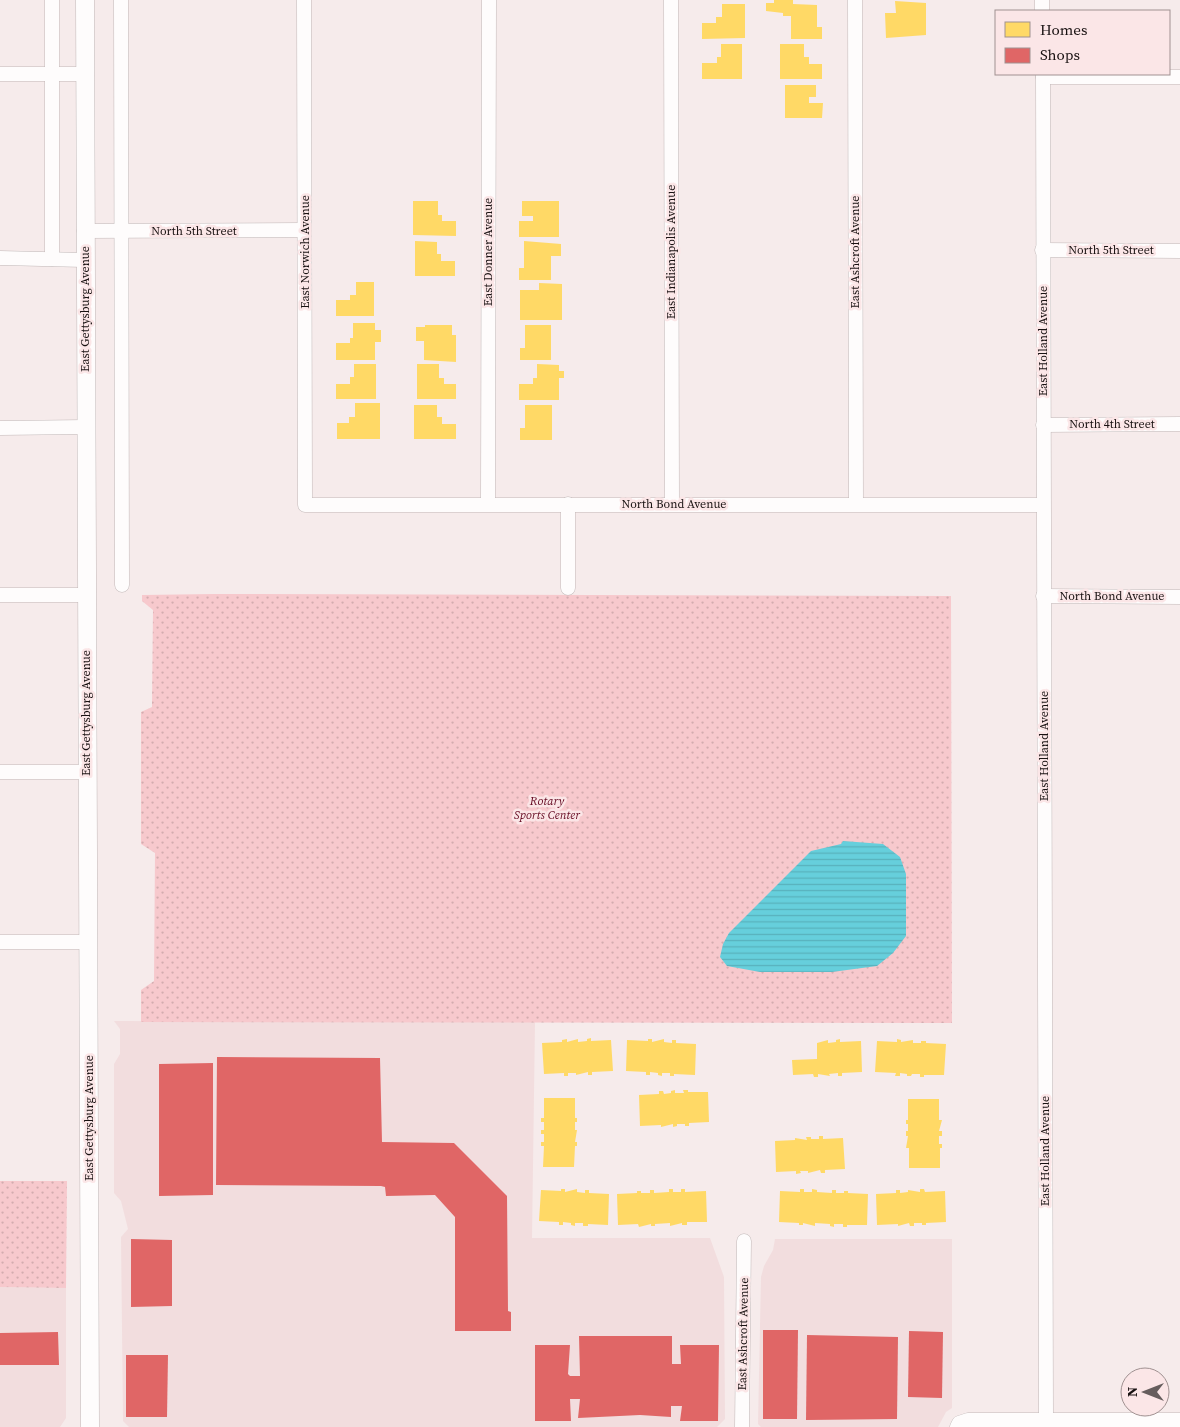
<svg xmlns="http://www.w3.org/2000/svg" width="1180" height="1427" font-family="'Source Serif 4',serif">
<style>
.built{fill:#f2ddde}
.grass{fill:url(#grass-dots)}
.water{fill:url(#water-rules)}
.homes{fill:#ffd966}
.shops{fill:#e06666}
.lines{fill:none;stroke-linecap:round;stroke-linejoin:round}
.minor-casing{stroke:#c1b8b8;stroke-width:15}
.tertiary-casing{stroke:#c1b8b8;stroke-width:19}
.minor{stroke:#fefcfc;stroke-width:14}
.tertiary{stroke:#fefcfc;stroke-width:18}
.labels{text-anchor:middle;stroke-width:5;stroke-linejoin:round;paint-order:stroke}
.street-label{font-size:12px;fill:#181111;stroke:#fbe6e7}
.park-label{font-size:12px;font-style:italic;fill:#650a22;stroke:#fbe6e7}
</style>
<defs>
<pattern id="grass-dots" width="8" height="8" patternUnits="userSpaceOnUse" patternTransform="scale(1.25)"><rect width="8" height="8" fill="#f7c9cd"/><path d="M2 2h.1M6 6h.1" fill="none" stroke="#d3acaf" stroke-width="1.8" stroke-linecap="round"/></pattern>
<pattern id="water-rules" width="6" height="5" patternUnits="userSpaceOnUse" patternTransform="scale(1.25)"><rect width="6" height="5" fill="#66cfdc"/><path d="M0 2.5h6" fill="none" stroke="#58b1bc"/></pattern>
</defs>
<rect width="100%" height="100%" fill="#f6ebeb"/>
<g class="built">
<path d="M114,1021L535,1022L532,1238H710L724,1277L725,1419L717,1427H129L123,1421L121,1237L128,1229L121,1201L114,1193V1064L120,1054V1029Z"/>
<path d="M775,1239H952V1408L946,1412L938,1427H761L758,1424L761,1277L764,1266L773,1250Z"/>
<path d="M0,1287L66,1288V1418L60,1427H0Z"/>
</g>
<g class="grass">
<path d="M214,594L951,596L952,1023L141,1022V990L154,981L155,853L141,844V712L152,707L153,610L142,601V595Z"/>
<path d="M0,1181H67L66,1288L0,1287Z"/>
</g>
<path class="water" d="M843,841L883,844L900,857L906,874V936L893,953L877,966L832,972H760L727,966L720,957L723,944L729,933L811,851L841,844Z"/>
<g class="homes">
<path d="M774,0H793V4L817,5V27H822V39H791V16H783V13L766,11V3H774Z"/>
<path d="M895,1L926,3V35L886,38L885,13H896Z"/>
<path d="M722,4H745V38L702,39V23H716V17H722Z"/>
<path d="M721,44H742V79H702V63H717V57H721Z"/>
<path d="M780,44H804V57H809V64H822V79H780Z"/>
<path d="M785,85H816V97H809V103H823L822,118H785Z"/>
<path d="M413,201H438V215H442V221H456V236L413,235Z"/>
<path d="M522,201H559V237H519V221H533V216H522Z"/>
<path d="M415,241L437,242V254H441V261H455V276H415Z"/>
<path d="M524,241L561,244V256H551V280H519V268H524Z"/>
<path d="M356,282H374V316H336V300H350V295H356Z"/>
<path d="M539,283L562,284V320H520V290H539Z"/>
<path d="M353,323H375V330H381V342H375V360H336V343H350V338H353Z"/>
<path d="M425,325H452V335H456V362L424,360V341H416V327H425Z"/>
<path d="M525,325H551V360H520V348H525Z"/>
<path d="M354,364H376V399H336V384H350V377H354Z"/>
<path d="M417,364H439V378H444V384H456V399H417Z"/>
<path d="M537,364L559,365V371H564V378H559V400H519V384H533V378H537Z"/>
<path d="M355,403H380V439H337V423H349V417H355Z"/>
<path d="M414,405H437V417H442V424H456V439H414Z"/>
<path d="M525,405H552V440H520V428H525Z"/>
<path d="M591,1038V1041L611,1040L613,1071L592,1072V1075H588V1072L576,1075V1073H568V1076H564V1073L544,1074L542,1043L562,1042V1040L567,1039V1042L578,1039V1042L587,1041V1039Z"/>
<path d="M648,1039H652V1042L664,1039V1042L672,1043V1040H676V1043L696,1044L695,1075L674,1074V1076H670V1073H662V1076L658,1075V1073L650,1072V1075H646V1072L626,1071L627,1040L648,1041Z"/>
<path d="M840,1039V1042L861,1041L862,1072L842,1073V1076H838V1073L829,1074L830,1076L818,1074V1077H814L813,1074L793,1075L792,1060L817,1059V1043L828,1040V1043L836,1042V1040Z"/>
<path d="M897,1039L901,1040V1042L913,1040V1043H921V1041H926V1043L946,1044L944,1075H924V1077H920V1074H912L911,1076H907V1074L900,1073V1076H895L896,1073L875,1072L877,1041L897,1042Z"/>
<path d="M675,1090V1093H684L683,1090H688V1092H708L709,1122L689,1123V1126H685V1124H677V1126L673,1127V1124L661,1127V1125L640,1126L639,1095L659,1094V1091H663L664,1094L671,1093V1091Z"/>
<path d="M544,1098H575V1118H577V1122H575V1130H577L575,1142H577V1146H575L574,1167H543L544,1146H541V1142H544V1134H541V1130H544V1122H541V1118H544Z"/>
<path d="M908,1099H939V1120H942L939,1131H942V1136H939V1144H942V1148H940V1168H909V1148H906L908,1136H906V1131H908V1124H906V1120H908Z"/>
<path d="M819,1136H823V1139L843,1138L845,1169L825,1170V1173H821L820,1170L808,1173V1171H800L801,1173L796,1174V1171L776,1172L775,1141L795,1140V1138L807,1140L806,1137H811V1139H819Z"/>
<path d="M561,1189H565V1192L577,1189V1192L585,1193V1190H589V1193L609,1194L608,1225L588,1224V1226H583V1223H575V1226L571,1225V1223L563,1222V1225H559V1222L539,1221L541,1190L561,1191Z"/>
<path d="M669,1189H673V1192H681V1189H685V1192L706,1191L707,1222H687V1225H682V1223L670,1226V1223L655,1224V1226H651V1224L639,1227L638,1224L618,1225L617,1194L637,1193V1191H641V1193H650V1190H654V1193L669,1192Z"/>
<path d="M800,1189H804V1192H812V1189L817,1190V1192L832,1193V1190H836V1193H844V1191H848V1193L868,1194L867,1225H847V1227H843V1224H834V1227L830,1226V1224L815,1223V1226L803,1223V1225H799V1223L779,1222L780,1191L800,1192Z"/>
<path d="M920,1189H924L925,1192L945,1191L946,1222L926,1223V1225H922V1223H914V1226H910L909,1223L898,1226V1224L877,1225L876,1194L896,1193V1190H900V1193L908,1192V1190L920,1192Z"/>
</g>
<g class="shops">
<path d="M217,1057L380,1058L382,1142L454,1143L507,1196L508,1311L511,1312V1331H455V1217L435,1195L386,1196L385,1187L381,1186L216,1185Z"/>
<path d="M213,1063V1195L159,1196V1064Z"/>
<path d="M131,1239L172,1240V1306L131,1307Z"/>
<path d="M763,1330H798L797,1419H763Z"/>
<path d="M909,1331L943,1332L942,1398L908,1397Z"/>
<path d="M58,1332L59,1365H0V1333Z"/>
<path d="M807,1335L898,1337L897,1419L806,1420Z"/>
<path d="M579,1336H672V1364H681L680,1345H719L718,1421H680L682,1406H671V1417L640,1415L578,1418L580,1399H570L571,1421H535V1345H570L568,1374L570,1376H580Z"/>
<path d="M126,1355H168L167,1417H126Z"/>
</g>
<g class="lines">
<defs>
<g id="minor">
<path d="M52,0V259"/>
<path d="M121,0L122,585"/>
<path d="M304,0L305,505H1043"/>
<path d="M671,0L672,504"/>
<path d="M855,0L856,504"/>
<path d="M1042,0V11"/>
<path d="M0,74H83"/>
<path d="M1043,74L1046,1419"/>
<path d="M1043,77H1180"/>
<path d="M84,231L304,230"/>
<path d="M1042,250L1180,251"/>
<path d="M0,258L84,260"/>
<path d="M1043,425L1180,424"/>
<path d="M0,428L86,427"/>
<path d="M488,504L489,0"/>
<path d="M568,588V504"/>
<path d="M0,595H85"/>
<path d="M1043,596L1180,597"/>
<path d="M0,772H87"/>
<path d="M0,942H87"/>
<path d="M742,1427L744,1241"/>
<path d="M957,1427L959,1423L968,1420H1180"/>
</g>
<path id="tertiary" d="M85,0L90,1427"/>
</defs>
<use href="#minor" class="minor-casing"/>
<use href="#tertiary" class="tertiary-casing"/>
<use href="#minor" class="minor"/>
<use href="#tertiary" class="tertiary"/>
</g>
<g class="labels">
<g class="street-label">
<text x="194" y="235">North 5th Street</text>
<text x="1111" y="254">North 5th Street</text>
<text transform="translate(305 252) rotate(-90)" y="4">East Norwich Avenue</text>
<text transform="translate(488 252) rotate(-90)" y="4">East Donner Avenue</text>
<text transform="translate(671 252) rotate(-90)" y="4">East Indianapolis Avenue</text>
<text transform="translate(855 252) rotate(-90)" y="4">East Ashcroft Avenue</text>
<text transform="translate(85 309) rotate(-90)" y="4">East Gettysburg Avenue</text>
<text transform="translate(1043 341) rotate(-90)" y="4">East Holland Avenue</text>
<text x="1112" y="428">North 4th Street</text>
<text x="674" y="508">North Bond Avenue</text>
<text x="1112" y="600">North Bond Avenue</text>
<text transform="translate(86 713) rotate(-90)" y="4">East Gettysburg Avenue</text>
<text transform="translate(1044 746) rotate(-90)" y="4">East Holland Avenue</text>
<text transform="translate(89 1118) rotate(-90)" y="4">East Gettysburg Avenue</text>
<text transform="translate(1045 1151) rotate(-90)" y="4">East Holland Avenue</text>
<text transform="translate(743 1334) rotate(-89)" y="4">East Ashcroft Avenue</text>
</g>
<g class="park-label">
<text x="547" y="805">Rotary<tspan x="547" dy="14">Sports Center</tspan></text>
</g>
</g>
<rect x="995" y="10" width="175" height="65" fill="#fbe6e7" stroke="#a09191"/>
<rect x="1005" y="22" width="25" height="15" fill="#ffd966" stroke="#a09191"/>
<text x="1040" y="35" font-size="15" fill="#181111">Homes</text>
<rect x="1005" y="48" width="25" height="15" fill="#e06666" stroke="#a09191"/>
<text x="1040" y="60" font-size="15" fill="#181111">Shops</text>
<g transform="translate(1145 1392) rotate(270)"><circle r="24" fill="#fbe6e7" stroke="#a09191"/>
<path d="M0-4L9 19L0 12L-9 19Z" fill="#665d5d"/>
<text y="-8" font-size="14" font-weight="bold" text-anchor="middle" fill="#181111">N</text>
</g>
</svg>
